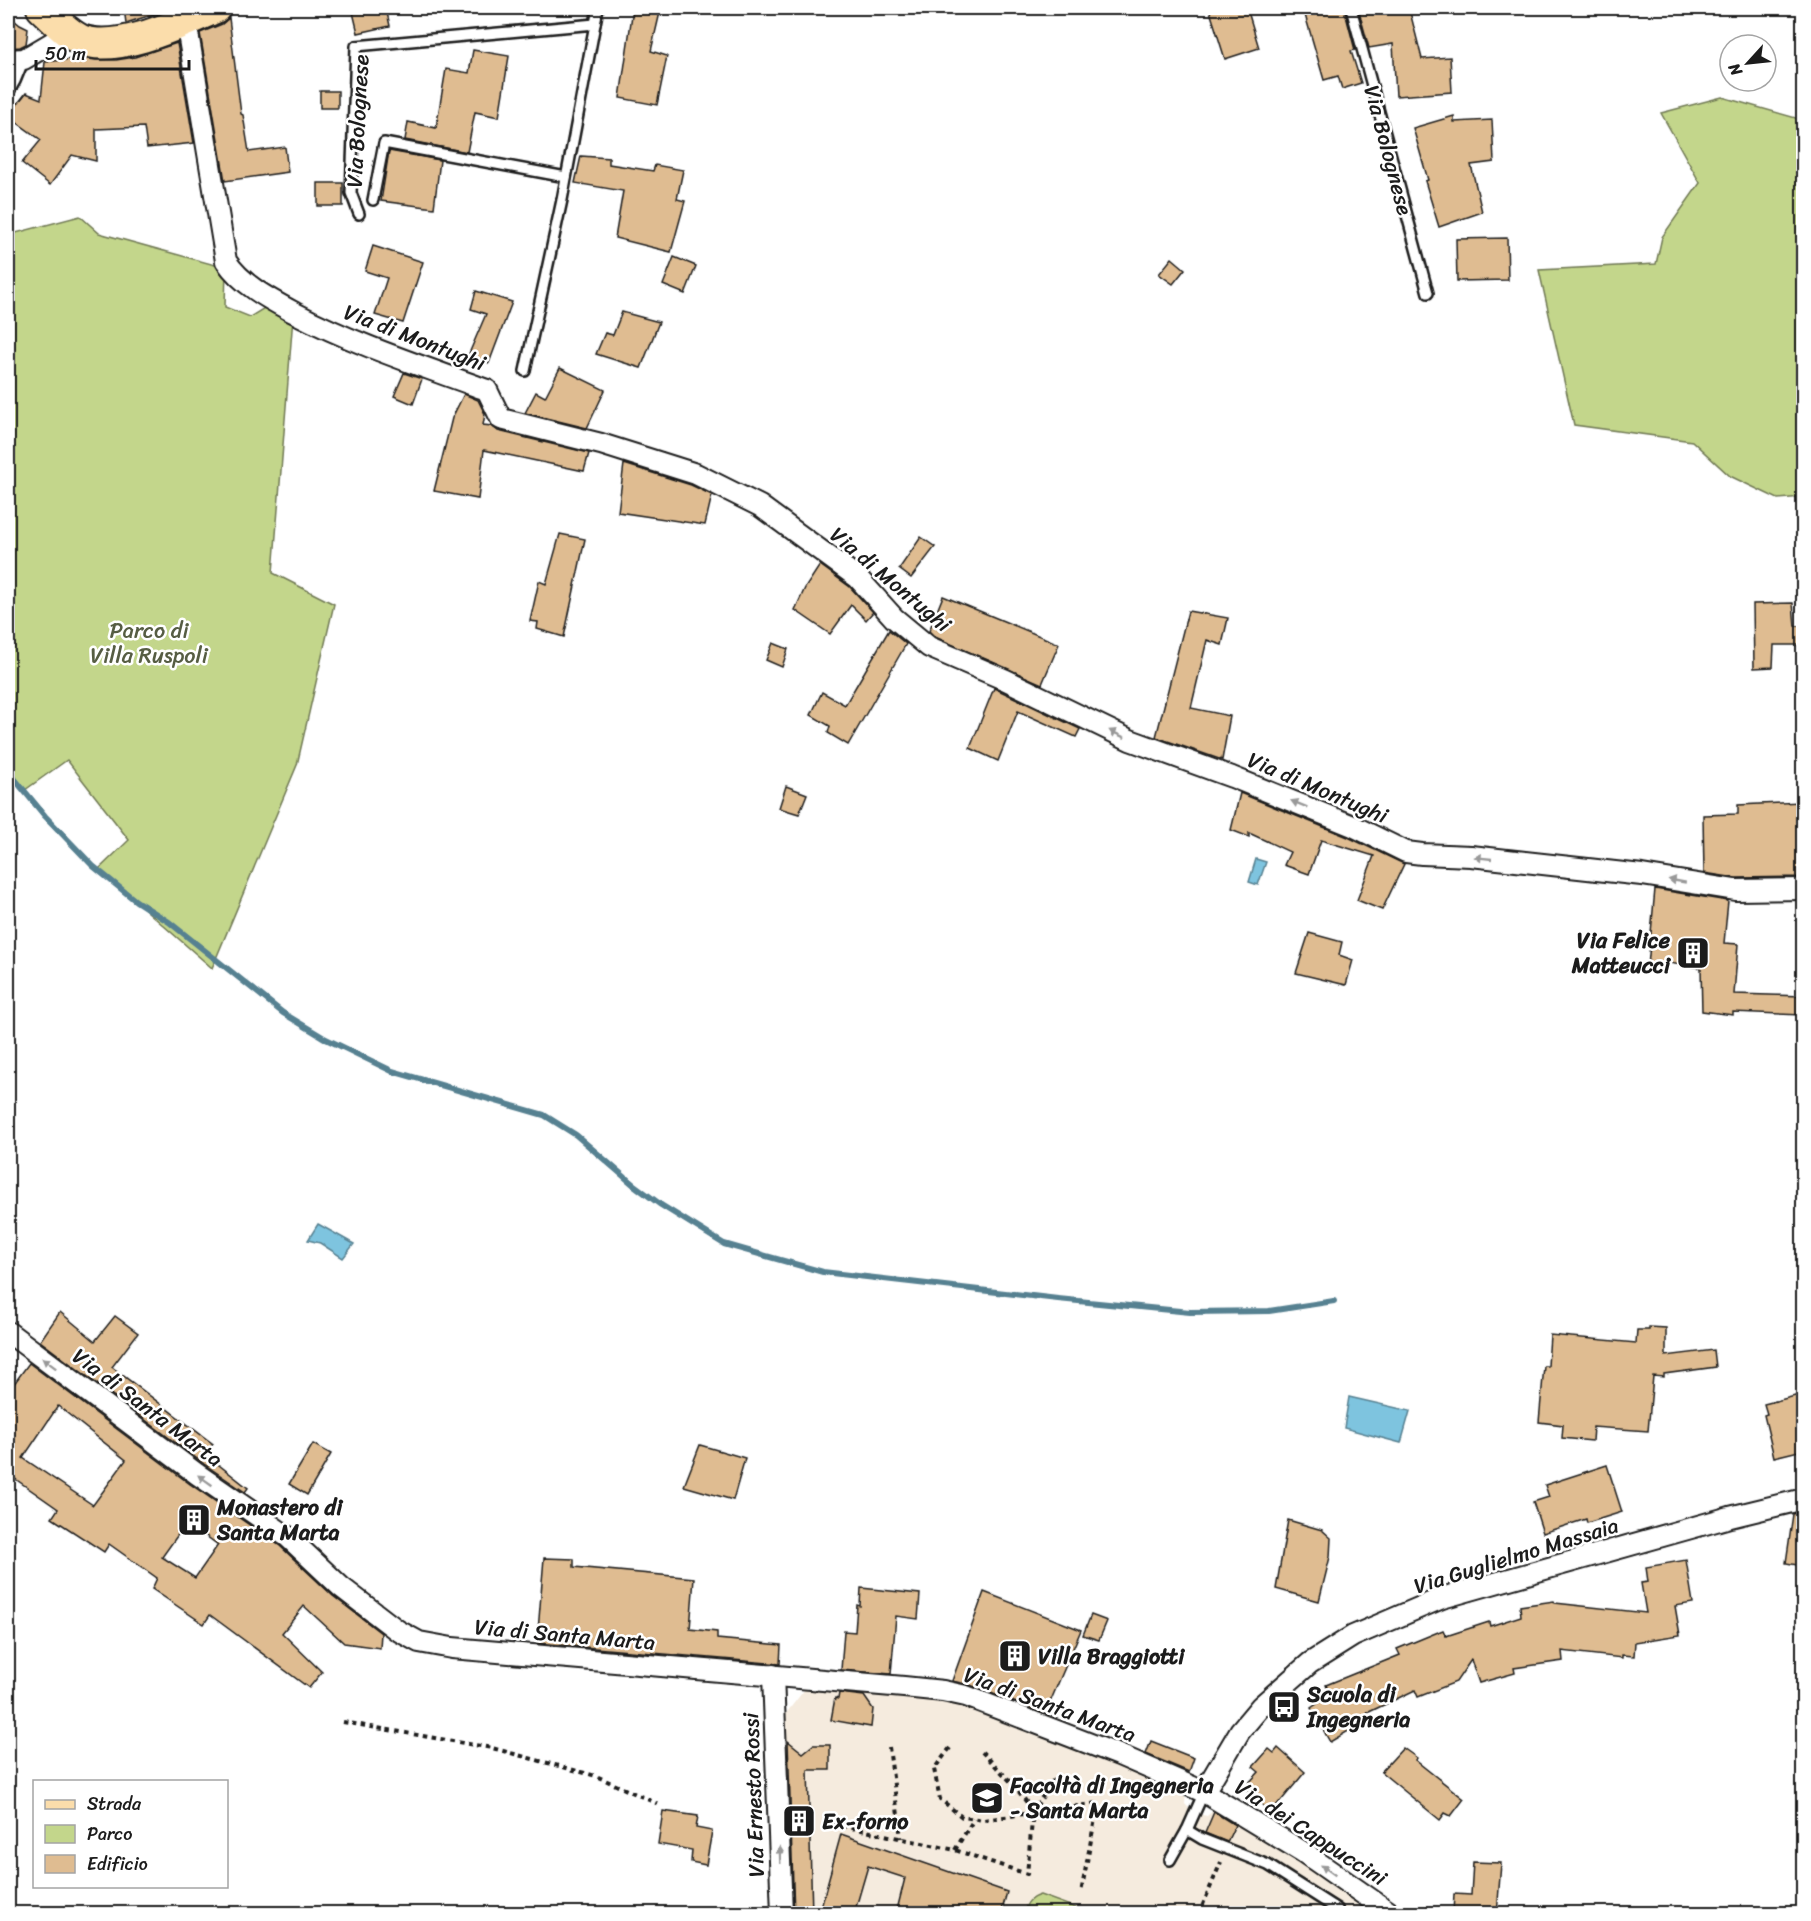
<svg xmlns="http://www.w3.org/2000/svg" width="1811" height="1921" font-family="Sriracha,sans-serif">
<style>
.built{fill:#f5ebde}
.green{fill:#c3d68b;stroke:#707954;stroke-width:1.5}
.water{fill:#7ec4df;stroke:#578191;stroke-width:1.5}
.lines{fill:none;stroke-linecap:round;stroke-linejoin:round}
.stream{stroke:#578191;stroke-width:6}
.building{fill:#dfbc91;stroke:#1c1c1c;stroke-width:1.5;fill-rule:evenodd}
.service-casing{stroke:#1c1c1c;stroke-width:14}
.minor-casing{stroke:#1c1c1c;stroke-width:24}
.primary-casing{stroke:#1c1c1c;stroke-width:34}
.path{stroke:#1c1c1c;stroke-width:4;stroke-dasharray:4.5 4.5;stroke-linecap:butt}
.service{stroke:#fff;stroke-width:9}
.minor{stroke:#fff;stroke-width:20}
.primary{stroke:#fbddab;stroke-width:30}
.oneway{fill:#999}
.labels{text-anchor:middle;stroke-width:5;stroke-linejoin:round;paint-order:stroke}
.street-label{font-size:22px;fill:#1c1c1c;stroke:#fff}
.park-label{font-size:22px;fill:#565d43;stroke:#fff}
.poi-label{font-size:22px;font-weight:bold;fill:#1c1c1c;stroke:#fff;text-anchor:start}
</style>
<rect width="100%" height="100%" fill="#fff"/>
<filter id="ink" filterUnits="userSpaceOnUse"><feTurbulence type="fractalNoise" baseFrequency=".0167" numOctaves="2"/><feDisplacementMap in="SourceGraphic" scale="12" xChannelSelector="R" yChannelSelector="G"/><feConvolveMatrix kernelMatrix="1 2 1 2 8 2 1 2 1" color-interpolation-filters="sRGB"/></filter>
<g filter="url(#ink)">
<path class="built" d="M805,1689L964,1703L1037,1729L1186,1793L1185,1804L1194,1813L1207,1816L1216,1808L1378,1913H794L784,1716Z"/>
<g class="green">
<path d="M1722,97L1803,120V497L1778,499L1730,476L1692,441L1574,425L1539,270L1656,264L1662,237L1700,183L1661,113Z"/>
<path d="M80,216L99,233L226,268L225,307L250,317L269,305L293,317L273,573L334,604L297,765L212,968L99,869L129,840L67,760L25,790L8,767V235Z"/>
<path d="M1040,1895L1076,1908L1079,1913H1024C1026,1903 1030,1898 1040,1895Z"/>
</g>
<g class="water">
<path d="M1256,859L1266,862L1258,885L1249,882Z"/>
<path d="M318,1224L354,1244L343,1258L320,1243L308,1240Z"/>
<path d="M1349,1397L1410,1411L1401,1443L1344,1428Z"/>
</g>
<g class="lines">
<path class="stream" d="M8,771L45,816L93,866L136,901L169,922L283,1013L326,1039L392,1071L544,1115L576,1135L634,1185L661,1205L724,1244L823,1272L1058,1299L1190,1312L1269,1311L1334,1301"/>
</g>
<g class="building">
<path d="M124,8H173L126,23Z"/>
<path d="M352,8H386L390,26L358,33Z"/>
<path d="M633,8H661L651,51L667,56L657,105L620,98Z"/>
<path d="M1209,8H1247L1259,48L1225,59Z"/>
<path d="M1303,8H1344L1355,50L1351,51L1361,83L1342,89L1338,76L1324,80Z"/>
<path d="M1358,8H1409L1422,59L1450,57L1452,92L1396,96L1393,44L1369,48Z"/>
<path d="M8,15L20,25L28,29L26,44L20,47L8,48Z"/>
<path d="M229,18L241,114L243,115L249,152L285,147L288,172L225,181L200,33L222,24Z"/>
<path d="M177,43L194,143L147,148L144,127L96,129V161L72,155L50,185L22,163L41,140L8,116L26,93L41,99L45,62L81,58L96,60H116L135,57Z"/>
<path d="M473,50L509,56L499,117L475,112L467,152L405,140L408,122L436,128L446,69L469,73Z"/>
<rect x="320" y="91" width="18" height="17"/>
<path d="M1454,116V122L1492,120L1494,162L1471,165L1482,212L1439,227L1425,181L1428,180L1413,128Z"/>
<path d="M389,151L440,160L434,208L381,201Z"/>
<path d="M581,156L609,158V164L653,171L655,165L683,170L677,199L685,201L671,252L615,238L623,191L575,183Z"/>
<rect x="318" y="183" width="25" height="23"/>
<path d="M1507,238L1508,280L1457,281L1456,239Z"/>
<path d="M373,246L423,262L403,323L375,315L387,278L365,271Z"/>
<path d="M674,257L696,266L685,294L663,285Z"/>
<path d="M1172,258L1185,269L1173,284L1159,274Z"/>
<path d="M476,291L512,302L489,363L468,356L486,314L471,309Z"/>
<path d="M622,312L659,322L641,368L596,354L605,333L613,335Z"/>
<path d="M560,368L605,390L587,428L525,413L536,392L545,397Z"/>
<path d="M404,373L422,379L413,404L394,396Z"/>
<path d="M464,394L478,400L485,414L483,425L492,426L498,431L589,453L584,471L484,450L478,499L434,491L452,418Z"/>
<path d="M624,464L691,485L712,495L705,525L618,512Z"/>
<path d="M560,534L585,539L564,637L537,629L538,622L530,621L539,581L546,584Z"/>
<path d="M921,537L935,547L911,578L899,569Z"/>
<path d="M820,565L850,587L873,612L866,620L851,605L830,634L795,610L805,588Z"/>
<path d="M943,596L1059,644L1042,684L935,637L929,631Z"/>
<path d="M1793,603L1795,626H1803V645H1774L1773,667L1754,668L1753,604Z"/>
<path d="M1188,611L1228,618L1222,645L1207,640L1191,708L1230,716L1222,760L1156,737Z"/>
<path d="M889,630L906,644L848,745L828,733L830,726L811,715L822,692L845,705Z"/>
<path d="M773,643L788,649L782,667L766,660Z"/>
<path d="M994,688L1080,729L1076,737L1018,711L998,761L970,748Z"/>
<path d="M786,786L807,794L799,814L779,808Z"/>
<path d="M1240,793L1348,837L1404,864L1382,910L1357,900L1374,856L1321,840L1309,874L1284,865L1290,852L1249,833V837L1231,830Z"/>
<path d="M1801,802L1803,877L1736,878L1704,873L1703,815L1738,814V805Z"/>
<path d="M1655,889L1728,901L1724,943L1738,944L1734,994L1803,996V1015L1733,1012V1015L1702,1011L1701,968L1669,963L1668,967L1648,966Z"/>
<path d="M1309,933L1342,942L1339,955L1353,960L1346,985L1296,973Z"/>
<path d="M60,1312L95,1341L115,1316L138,1333L112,1367L213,1444L205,1454L248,1488L245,1492L204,1464L40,1341Z"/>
<path d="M1649,1327L1666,1328V1356L1714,1350L1716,1367L1664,1374V1377L1653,1376L1648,1431L1593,1427L1592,1441L1562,1438L1563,1425L1539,1422L1544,1366H1548L1550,1335L1636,1343L1637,1330H1649Z"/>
<path d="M29,1363L190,1484L280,1546L333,1596L381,1633L380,1648L344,1643L304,1606L282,1633L322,1672L309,1688L210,1615L204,1624L152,1589L157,1578L109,1544L104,1552L52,1518L58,1509L11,1476L8,1481V1392ZM58,1406L126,1460L93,1505L23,1458ZM187,1522L218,1545L195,1578L162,1557Z"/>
<path d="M1803,1394V1450L1774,1457L1764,1415L1767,1414L1764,1404Z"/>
<path d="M313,1444L331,1454L307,1495L289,1484Z"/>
<path d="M700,1445L745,1458L733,1500L684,1486Z"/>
<path d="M1607,1465L1622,1512L1587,1523L1586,1519L1543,1533L1533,1502L1549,1497L1545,1485Z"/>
<path d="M1803,1511V1566L1786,1563L1793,1514Z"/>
<path d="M1288,1520L1322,1530L1331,1538L1330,1557L1319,1601L1276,1589Z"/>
<path d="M544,1558L574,1559V1567L694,1578L690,1629L717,1632V1639L781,1645L780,1664L537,1643Z"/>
<path d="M1686,1560L1693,1603L1675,1606L1680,1635L1635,1642L1634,1656L1622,1655V1658L1562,1651L1563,1661L1514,1668L1515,1673L1479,1683L1471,1660L1456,1682L1418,1697L1415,1690L1367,1713L1372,1726L1357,1732L1355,1727L1330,1742L1311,1708L1330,1695L1326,1685L1400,1655L1397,1649L1443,1630L1446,1636L1489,1622L1490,1626L1521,1616L1520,1606L1554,1601L1555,1603L1646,1613L1641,1583L1648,1582L1646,1567Z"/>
<path d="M861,1588L920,1594L918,1619L896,1616L891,1674L841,1670L844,1631L855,1632L857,1605L860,1606Z"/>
<path d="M984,1592L1081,1630L1045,1714L970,1685L952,1681Z"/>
<path d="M1091,1615L1107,1621L1099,1640L1083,1635Z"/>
<path d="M839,1693L864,1696L873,1709L871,1727L831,1720L835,1698L838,1699Z"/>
<path d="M788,1741L803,1753L813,1745H830V1770H808L812,1914H794Z"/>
<path d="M1151,1741L1194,1758L1189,1772L1146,1754Z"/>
<path d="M1278,1748L1305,1772L1271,1813L1244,1788L1259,1772L1253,1767L1269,1749L1274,1753Z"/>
<path d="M1403,1748L1417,1758L1415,1760L1464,1799L1451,1816L1445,1813L1440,1820L1381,1772Z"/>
<path d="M663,1811L698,1816L696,1828L712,1831L706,1865L691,1862L692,1850L658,1844Z"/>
<path d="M1214,1812L1235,1825L1227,1842L1205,1833Z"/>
<path d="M841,1834L1007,1892L1001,1914H896L905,1878L868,1866L854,1914H819Z"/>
<path d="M1473,1862L1501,1863L1497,1914H1453L1454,1894L1471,1895Z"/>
</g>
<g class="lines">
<defs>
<g id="service">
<path d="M1351,8L1428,293"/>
<path d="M8,93L15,81L24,59"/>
<path d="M373,200L384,143L566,177"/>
<path d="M359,214L351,193L356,46L595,24"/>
<path d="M525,371L562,200L598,8"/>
<path d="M1187,1830L1202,1839L1268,1865L1337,1909L1335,1914"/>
<path d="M1170,1860L1187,1830L1204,1792"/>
</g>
<g id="minor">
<path d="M186,21L226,261C242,285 269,299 295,313C356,345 422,366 487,390L501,419L601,444L696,474L760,506L858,578L894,618L929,647L1006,680L1130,740L1232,777L1353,826L1406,852L1422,854L1471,856L1642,875L1735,890L1804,889"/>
<path d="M8,60L24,59L68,33"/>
<path d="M8,1332L197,1474L288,1537L341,1587L397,1630L419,1642L452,1648L904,1687L943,1691L966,1696L1119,1755L1204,1792L1303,1852L1392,1914"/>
<path d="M773,1675L782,1914"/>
<path d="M1204,1792L1240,1731L1261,1706L1310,1663L1353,1636L1442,1598L1730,1517L1804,1499"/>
</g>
<path id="primary" d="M42,8C54,19 66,33 81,40C118,54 181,23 215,8"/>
</defs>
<use href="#service" class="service-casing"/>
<use href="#minor" class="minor-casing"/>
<use href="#primary" class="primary-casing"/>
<g class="path">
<path d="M343,1722L492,1748L596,1776L658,1804"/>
<path d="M889,1747L901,1838"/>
<path d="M950,1748L934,1769L940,1799L962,1817L984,1820L1098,1803L1081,1893"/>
<path d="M982,1752L1014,1785L1033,1811"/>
<path d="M833,1824L955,1850L1027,1874L1033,1811L1055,1778"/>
<path d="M955,1850L974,1819"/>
<path d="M1199,1914L1221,1862"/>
</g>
<use href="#service" class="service"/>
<use href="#minor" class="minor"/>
<use href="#primary" class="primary"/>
</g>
<defs><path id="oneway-solid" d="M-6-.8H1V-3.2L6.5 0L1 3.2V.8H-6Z" transform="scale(1.5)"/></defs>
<g class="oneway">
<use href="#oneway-solid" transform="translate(1117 734) rotate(-154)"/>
<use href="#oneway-solid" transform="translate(1299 804) rotate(-158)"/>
<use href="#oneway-solid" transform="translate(1483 858) rotate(-174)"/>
<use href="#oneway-solid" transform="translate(1677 881) rotate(-170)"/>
<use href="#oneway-solid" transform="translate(49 1363) rotate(-143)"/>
<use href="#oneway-solid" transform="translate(205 1480) rotate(-145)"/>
<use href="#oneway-solid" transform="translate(780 1855) rotate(-92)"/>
<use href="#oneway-solid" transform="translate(1328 1870) rotate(-145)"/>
</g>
</g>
<defs>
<symbol id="building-square" viewBox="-11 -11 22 22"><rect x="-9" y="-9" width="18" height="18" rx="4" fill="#1c1c1c" stroke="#fff"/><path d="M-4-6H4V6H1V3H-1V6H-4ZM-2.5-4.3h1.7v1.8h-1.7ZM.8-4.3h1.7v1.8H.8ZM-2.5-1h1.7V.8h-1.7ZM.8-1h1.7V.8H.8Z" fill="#fff"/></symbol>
<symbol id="bus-square" viewBox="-11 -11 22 22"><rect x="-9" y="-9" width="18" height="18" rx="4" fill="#1c1c1c" stroke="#fff"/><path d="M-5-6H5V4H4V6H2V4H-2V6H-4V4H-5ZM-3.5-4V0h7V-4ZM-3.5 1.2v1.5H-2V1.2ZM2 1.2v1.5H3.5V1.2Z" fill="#fff"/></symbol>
<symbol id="university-square" viewBox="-11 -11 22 22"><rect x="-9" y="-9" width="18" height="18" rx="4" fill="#1c1c1c" stroke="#fff"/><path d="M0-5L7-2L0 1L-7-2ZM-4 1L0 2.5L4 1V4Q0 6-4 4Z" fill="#fff"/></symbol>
</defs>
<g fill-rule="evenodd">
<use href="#building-square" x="1674" y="934" width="38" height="38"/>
<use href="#building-square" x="175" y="1501" width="38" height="38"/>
<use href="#building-square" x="996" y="1637" width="38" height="38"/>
<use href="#bus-square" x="1265" y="1688" width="38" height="38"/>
<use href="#university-square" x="968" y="1779" width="38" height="38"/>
<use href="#building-square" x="780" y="1802" width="38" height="38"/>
</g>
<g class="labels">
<g class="street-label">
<text transform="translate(357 121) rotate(-87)" y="8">Via Bolognese</text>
<text transform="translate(1389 150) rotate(75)" y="8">Via Bolognese</text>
<text transform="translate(415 337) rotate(21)" y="8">Via di Montughi</text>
<text transform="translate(891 579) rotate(40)" y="8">Via di Montughi</text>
<text transform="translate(1318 787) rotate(23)" y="8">Via di Montughi</text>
<text transform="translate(148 1407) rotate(37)" y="8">Via di Santa Marta</text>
<text transform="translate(1516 1555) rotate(-17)" y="8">Via Guglielmo Massaia</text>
<text transform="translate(565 1634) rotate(5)" y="8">Via di Santa Marta</text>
<text transform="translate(1050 1704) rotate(20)" y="8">Via di Santa Marta</text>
<text transform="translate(753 1795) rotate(-92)" y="8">Via Ernesto Rossi</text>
<text transform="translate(1311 1832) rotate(33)" y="8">Via dei Cappuccini</text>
</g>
<g class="park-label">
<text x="149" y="638">Parco di<tspan x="149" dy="25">Villa Ruspoli</tspan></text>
</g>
<g class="poi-label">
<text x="1670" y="948" text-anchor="end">Via Felice<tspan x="1670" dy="25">Matteucci</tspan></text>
<text x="217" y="1515">Monastero di<tspan x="217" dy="25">Santa Marta</tspan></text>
<text x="1038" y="1664">Villa Braggiotti</text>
<text x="1307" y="1702">Scuola di<tspan x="1307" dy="25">Ingegneria</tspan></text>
<text x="1010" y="1793">Facoltà di Ingegneria<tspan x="1010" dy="25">- Santa Marta</tspan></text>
<text x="822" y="1829">Ex-forno</text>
</g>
</g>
<rect width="1811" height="1921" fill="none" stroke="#fff" stroke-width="30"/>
<rect x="15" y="15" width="1781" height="1891" fill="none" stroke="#1c1c1c" stroke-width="2" filter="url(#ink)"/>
<rect x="33" y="1780" width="195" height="108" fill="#ffffff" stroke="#a4a4a4" stroke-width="1.5"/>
<rect x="45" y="1800" width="30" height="9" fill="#fbddab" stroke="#a4a4a4" stroke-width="1.5"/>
<text x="87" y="1810" font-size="18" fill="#1c1c1c">Strada</text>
<rect x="45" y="1825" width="30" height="18" fill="#c3d68b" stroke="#a4a4a4" stroke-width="1.5"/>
<text x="87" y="1840" font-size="18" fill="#1c1c1c">Parco</text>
<rect x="45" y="1855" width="30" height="18" fill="#dfbc91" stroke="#a4a4a4" stroke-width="1.5"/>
<text x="87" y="1870" font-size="18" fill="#1c1c1c">Edificio</text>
<g transform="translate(1748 63) rotate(243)"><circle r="28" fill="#ffffff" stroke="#a4a4a4" stroke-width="1.5"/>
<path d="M0-4.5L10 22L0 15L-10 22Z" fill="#1c1c1c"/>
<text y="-9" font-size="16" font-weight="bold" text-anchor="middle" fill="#1c1c1c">N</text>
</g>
<path d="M36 60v9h153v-9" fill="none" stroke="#1c1c1c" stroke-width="3"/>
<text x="45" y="60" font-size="18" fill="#1c1c1c" stroke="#ffffff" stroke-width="4.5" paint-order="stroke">50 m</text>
</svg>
